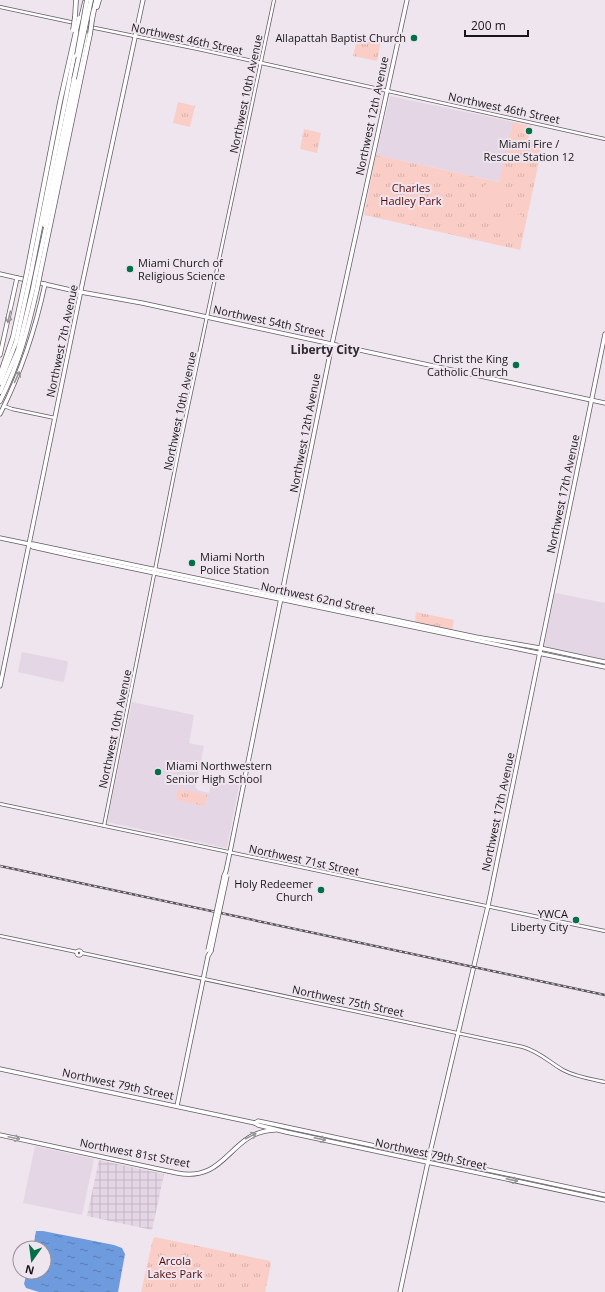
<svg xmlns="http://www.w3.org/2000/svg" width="605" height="1292" font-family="'Open Sans',sans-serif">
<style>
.built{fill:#e5d6e6}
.industrial{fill:url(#industrial-grid)}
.park{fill:url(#park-tufts)}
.garden{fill:#facec6}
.water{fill:url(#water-ripples)}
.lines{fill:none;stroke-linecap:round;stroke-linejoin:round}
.minor-casing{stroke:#645b64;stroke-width:4}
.major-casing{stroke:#645b64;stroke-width:5}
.highway-casing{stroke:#645b64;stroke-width:5.5}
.minor{stroke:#fff;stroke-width:2.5}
.major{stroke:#fff;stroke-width:3.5}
.highway{stroke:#fff;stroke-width:4}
.rail-casing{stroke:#595459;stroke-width:2.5}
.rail{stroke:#eee5ef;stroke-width:1;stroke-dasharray:3;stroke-linecap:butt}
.major-bridge-casing{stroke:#645b64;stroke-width:5;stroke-linecap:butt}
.highway-bridge-casing{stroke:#645b64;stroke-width:5.5;stroke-linecap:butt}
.major-bridge{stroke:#fff;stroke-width:3.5}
.highway-bridge{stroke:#fff;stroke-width:4}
.oneway{stroke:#989698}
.poi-dot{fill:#036f47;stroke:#eee5ef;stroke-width:1.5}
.labels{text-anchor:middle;stroke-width:4;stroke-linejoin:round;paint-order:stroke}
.poi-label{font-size:11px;fill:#191619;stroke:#eee5ef;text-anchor:end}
.street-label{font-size:11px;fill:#191619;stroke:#eee5ef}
.park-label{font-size:11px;fill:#580905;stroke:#eee5ef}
.neighbourhood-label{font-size:12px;font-weight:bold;fill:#302931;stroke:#eee5ef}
</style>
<defs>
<pattern id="industrial-grid" width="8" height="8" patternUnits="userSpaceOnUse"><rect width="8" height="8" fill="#e5d6e6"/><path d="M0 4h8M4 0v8" fill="none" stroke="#c4b7c5"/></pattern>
<pattern id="park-tufts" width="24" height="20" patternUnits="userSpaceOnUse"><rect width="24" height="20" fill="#facec6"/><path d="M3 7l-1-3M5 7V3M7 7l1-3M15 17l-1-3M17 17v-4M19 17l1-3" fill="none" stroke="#d6b0aa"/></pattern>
<pattern id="water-ripples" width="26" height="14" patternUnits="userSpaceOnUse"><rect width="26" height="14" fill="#6e9bdd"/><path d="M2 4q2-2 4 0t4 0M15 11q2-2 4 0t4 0" fill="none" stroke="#5a7db2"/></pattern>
</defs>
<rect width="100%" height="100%" fill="#eee5ef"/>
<g class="built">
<path d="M390,96L513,122L500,182L376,155Z"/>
<path d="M556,593L605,603V660L544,646L554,595Z"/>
<path d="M22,652L67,661L68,664L64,681L62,682L18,672Z"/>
<path d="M132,702L194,715L189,743L204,746L195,788H197V790L209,793L212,779L238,785L239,786L227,847L226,848L107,822Z"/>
<path d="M35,1146L94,1159L82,1215L23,1203Z"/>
</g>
<path class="industrial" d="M99,1160L164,1174L152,1230L87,1216Z"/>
<g class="park">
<path d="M358,36L381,41L377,61L353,56Z"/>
<path d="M178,102L195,106L190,127L173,123Z"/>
<path d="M513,122L531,126L528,140L543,143L520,250L364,215L376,155L499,182Z"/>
<path d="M304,129L321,133L317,153L300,149Z"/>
<path d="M416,612L454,620L452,630L415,622Z"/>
<path d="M178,789L207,795L205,806L176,800Z"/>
<path d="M155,1237L270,1261L271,1264L265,1292H141L153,1239Z"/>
</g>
<g class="garden">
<path d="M429,169L451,174L449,183L428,178Z"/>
<path d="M487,184L511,189C506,207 496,210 478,210L483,187Z"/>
<path d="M510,214L522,215L517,235L515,236L495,231L500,220Z"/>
</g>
<path class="water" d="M36,1231H43L114,1245L122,1248L125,1254L118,1292H39L26,1288L24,1284L27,1272H44V1248H33Z"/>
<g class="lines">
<defs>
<g id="minor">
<path d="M0,7L75,23"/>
<path d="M90,27L198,49L605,139"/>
<path d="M4,406L12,409L55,418"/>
<path d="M0,804L605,931"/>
<path d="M104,826L180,444L274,0"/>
<path d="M0,936L77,952"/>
<circle cx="79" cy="953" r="2.5"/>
<path d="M82,953L523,1047C540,1052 549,1062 563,1070C576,1077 591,1079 605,1082"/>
</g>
<g id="major">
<path d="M0,274L75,291L142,303L605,403"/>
<path d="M0,355L17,278"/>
<path d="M0,414C22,371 35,331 45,284"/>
<path d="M0,538L29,544H33L476,637L540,648L605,662"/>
<path d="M29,544L33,547L73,556L605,667"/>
<path d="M0,686L82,285L143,0"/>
<path d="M224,876L226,871L230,852L332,344L407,0"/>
<path d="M0,1069L255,1123L258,1125L286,1132L605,1200"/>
<path d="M177,1106L208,956L211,951"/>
<path d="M255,1123L258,1121L277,1125L605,1195"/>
<path d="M0,1135L177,1173C228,1183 229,1131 275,1130"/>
<path d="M400,1292L429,1157L488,906L605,334"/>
</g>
<g id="highway">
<path d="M97,7L99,0"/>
<path d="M75,17L76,0"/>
<path d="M81,18L85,2"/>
<path d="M89,20L91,10"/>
<path d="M92,20L96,0"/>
<path d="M44,225L74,79"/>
<path d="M27,272L60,102L76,31"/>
<path d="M31,273L79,32"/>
<path d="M36,273L68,125L86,33"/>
<path d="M40,274L90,34"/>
<path d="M0,375L13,337L24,286"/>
<path d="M0,383L16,342L28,287"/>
<path d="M0,392L18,350L33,288"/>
<path d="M0,401C19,364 28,329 37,289"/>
</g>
</defs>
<use href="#minor" class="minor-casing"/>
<use href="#major" class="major-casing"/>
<use href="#highway" class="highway-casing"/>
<use href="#minor" class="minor"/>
<use href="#major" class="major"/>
<use href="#highway" class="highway"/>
<defs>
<path id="rail" d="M0,866L605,995"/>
</defs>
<use href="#rail" class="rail-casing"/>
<use href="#rail" class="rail"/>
<defs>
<g id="major-bridge">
<path d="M208,950L224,876"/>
<path d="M211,951L227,876"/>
</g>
<g id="highway-bridge">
<path d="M73,30L75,17"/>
<path d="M76,31L79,18"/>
<path d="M90,34L92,20"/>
<path d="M77,55L87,0"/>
<path d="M74,79L91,0"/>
<path d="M24,286L27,272"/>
<path d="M28,287L31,273"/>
<path d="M33,288L36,273"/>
<path d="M37,289L40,274"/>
</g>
</defs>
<use href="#major-bridge" class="major-bridge-casing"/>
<use href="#highway-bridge" class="highway-bridge-casing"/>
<use href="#major-bridge" class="major-bridge"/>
<use href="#highway-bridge" class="highway-bridge"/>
</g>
<defs><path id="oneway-shaft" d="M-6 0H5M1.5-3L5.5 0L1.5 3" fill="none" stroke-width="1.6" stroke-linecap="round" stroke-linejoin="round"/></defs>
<g class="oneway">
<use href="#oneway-shaft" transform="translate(9 317) rotate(103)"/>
<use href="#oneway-shaft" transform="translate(17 377) rotate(-66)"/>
<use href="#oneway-shaft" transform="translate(251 1136) rotate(-28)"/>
<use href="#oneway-shaft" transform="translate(14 1138) rotate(12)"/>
<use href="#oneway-shaft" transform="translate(320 1139) rotate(12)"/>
<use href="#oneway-shaft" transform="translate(512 1180) rotate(12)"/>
</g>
<g class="poi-dot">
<circle cx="414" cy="38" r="4"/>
<circle cx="529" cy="131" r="4"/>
<circle cx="130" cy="269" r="4"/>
<circle cx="516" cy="365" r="4"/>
<circle cx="192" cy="563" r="4"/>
<circle cx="158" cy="772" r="4"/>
<circle cx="321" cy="890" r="4"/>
<circle cx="576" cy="920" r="4"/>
</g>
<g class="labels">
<g class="poi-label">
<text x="406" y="42">Allapattah Baptist Church</text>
<text x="529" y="148" text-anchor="middle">Miami Fire /<tspan x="529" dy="13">Rescue Station 12</tspan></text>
<text x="138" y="267" text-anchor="start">Miami Church of<tspan x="138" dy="13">Religious Science</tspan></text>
<text x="508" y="363">Christ the King<tspan x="508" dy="13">Catholic Church</tspan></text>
<text x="200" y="561" text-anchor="start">Miami North<tspan x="200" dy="13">Police Station</tspan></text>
<text x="166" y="770" text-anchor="start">Miami Northwestern<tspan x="166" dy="13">Senior High School</tspan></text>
<text x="313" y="888">Holy Redeemer<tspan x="313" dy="13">Church</tspan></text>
<text x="568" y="918">YWCA<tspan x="568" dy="13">Liberty City</tspan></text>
</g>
<g class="street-label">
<text transform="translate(187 39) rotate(12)" y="4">Northwest 46th Street</text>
<text transform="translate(246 94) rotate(-78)" y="4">Northwest 10th Avenue</text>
<text transform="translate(504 108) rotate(12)" y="4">Northwest 46th Street</text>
<text transform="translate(372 116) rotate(-78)" y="4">Northwest 12th Avenue</text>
<text transform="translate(269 321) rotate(12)" y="4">Northwest 54th Street</text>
<text transform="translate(62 341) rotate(-78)" y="4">Northwest 7th Avenue</text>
<text transform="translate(180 411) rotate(-78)" y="4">Northwest 10th Avenue</text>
<text transform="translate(305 433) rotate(-79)" y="4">Northwest 12th Avenue</text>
<text transform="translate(563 494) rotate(-78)" y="4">Northwest 17th Avenue</text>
<text transform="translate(318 598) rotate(12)" y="4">Northwest 62nd Street</text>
<text transform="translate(115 729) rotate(-78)" y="4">Northwest 10th Avenue</text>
<text transform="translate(498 812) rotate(-78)" y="4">Northwest 17th Avenue</text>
<text transform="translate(304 860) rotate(12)" y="4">Northwest 71st Street</text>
<text transform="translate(348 1001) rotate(12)" y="4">Northwest 75th Street</text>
<text transform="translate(118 1084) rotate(12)" y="4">Northwest 79th Street</text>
<text transform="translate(135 1153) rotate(11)" y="4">Northwest 81st Street</text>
<text transform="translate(431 1154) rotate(12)" y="4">Northwest 79th Street</text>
</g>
<g class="park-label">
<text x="411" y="192">Charles<tspan x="411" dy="13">Hadley Park</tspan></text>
<text x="175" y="1265">Arcola<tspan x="175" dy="13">Lakes Park</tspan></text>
</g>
<g class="neighbourhood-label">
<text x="325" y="354">Liberty City</text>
</g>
</g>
<g transform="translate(32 1260) rotate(194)"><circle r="19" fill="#eee5ef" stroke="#999299"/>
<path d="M0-3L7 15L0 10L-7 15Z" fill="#036f47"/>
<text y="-6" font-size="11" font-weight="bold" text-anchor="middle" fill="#191619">N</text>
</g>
<path d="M465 30v6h63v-6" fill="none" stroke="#191619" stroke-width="2"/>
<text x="471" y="30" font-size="12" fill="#191619" stroke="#eee5ef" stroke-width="3" paint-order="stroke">200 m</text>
</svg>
